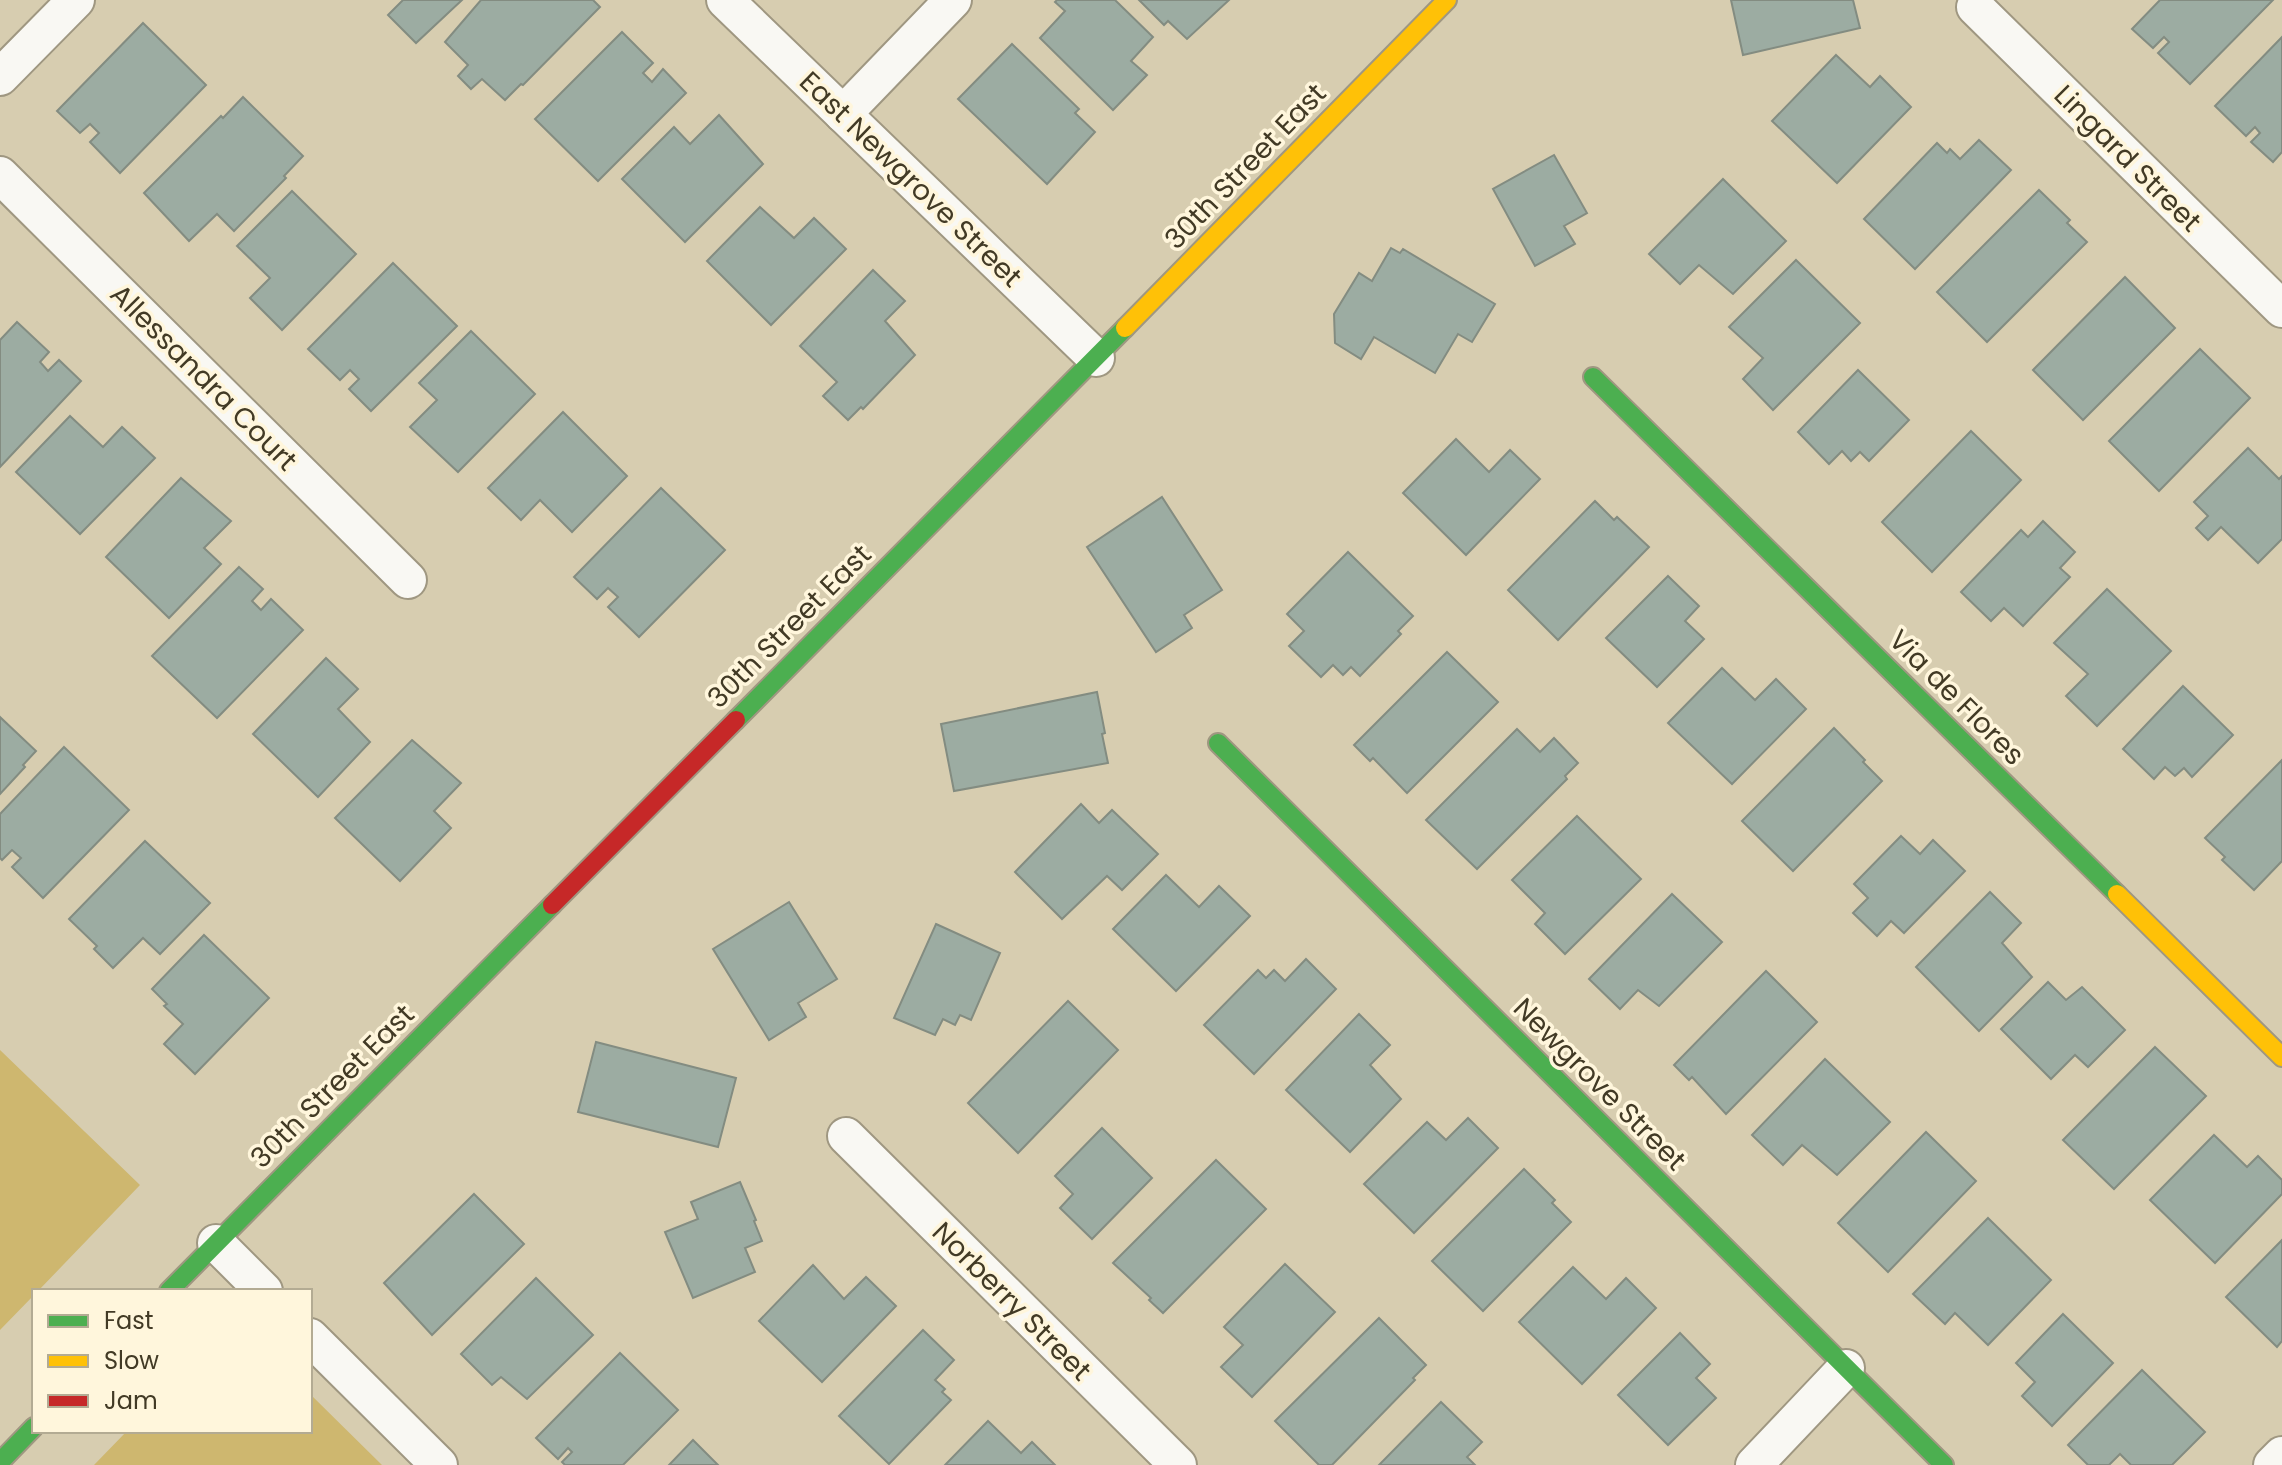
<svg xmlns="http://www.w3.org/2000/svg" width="2282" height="1465" font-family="Poppins,sans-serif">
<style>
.green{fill:#ceb76f}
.building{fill:#9caca2;stroke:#838c81;stroke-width:2}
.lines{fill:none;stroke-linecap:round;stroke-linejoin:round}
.street-casing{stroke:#9f9781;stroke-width:40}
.fast-casing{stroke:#9f9781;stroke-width:22}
.slow-casing{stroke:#9f9781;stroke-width:22}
.jam-casing{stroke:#9f9781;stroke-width:22}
.street{stroke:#f9f8f3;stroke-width:36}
.fast{stroke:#4caf50;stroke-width:18}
.slow{stroke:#ffc107;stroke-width:18}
.jam{stroke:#c62828;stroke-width:18}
.labels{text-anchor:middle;stroke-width:7;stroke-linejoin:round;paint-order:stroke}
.street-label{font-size:28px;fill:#423a25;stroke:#fff6dc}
</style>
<rect width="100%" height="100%" fill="#d7cdb0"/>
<g class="green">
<path d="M0,1050L140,1185L38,1291H34V1295L0,1330Z"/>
<path d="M310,1394L382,1465H94L127,1431H310Z"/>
</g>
<g class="building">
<path d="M403,0H462L416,43L388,15Z"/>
<path d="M481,0H593L600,7L523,85L521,84L505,100L482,79L471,89L458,76L468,65L445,42Z"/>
<path d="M1057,0H1115L1153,37L1131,61L1147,75L1113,110L1040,38L1065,11L1055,2Z"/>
<path d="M1139,0H1229L1187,39L1168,21L1164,25Z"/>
<path d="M1731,0H1853L1860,28L1743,55Z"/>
<path d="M2160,0H2273L2190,84L2158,53L2169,42L2164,37L2153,48L2132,29Z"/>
<path d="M143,23L206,85L120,173L90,142L99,133L90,124L80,133L57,111Z"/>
<path d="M622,32L653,63L643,73L652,82L663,69L686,93L598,181L535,119Z"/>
<path d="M2282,37V152L2273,162L2251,142L2260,133L2255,127L2246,136L2215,106Z"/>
<path d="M1012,44L1079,109L1075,113L1095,132L1047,184L958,99Z"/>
<path d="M1836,55L1870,87L1880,76L1911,107L1837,183L1772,121Z"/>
<path d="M243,97L303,156L284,176L286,178L234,231L217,214L189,241L144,193L221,116L223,118Z"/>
<path d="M719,115L763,164L685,242L622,179L674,127L690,144Z"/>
<path d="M1979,140L2011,170L1915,269L1864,219L1937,143L1947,153L1950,149L1960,159Z"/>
<path d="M1554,155L1587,213L1564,226L1575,244L1535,266L1493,189Z"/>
<path d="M1723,179L1786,241L1733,294L1699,265L1680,284L1649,254Z"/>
<path d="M2039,190L2070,220L2067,223L2087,242L1987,342L1937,292Z"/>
<path d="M292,191L356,254L282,330L250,298L270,278L237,246Z"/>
<path d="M760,207L794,238L814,218L846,249L771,325L707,261Z"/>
<path d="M1391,248L1400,253L1403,249L1495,304L1472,342L1458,334L1435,373L1374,337L1361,359L1335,343L1334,314L1359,273L1372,281Z"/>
<path d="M1796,260L1860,323L1773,410L1743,379L1763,358L1729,327Z"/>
<path d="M393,263L457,326L371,411L349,389L359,379L350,370L340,380L308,349Z"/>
<path d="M873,270L905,301L885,321L915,355L863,409L861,407L848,420L823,396L837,382L800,346Z"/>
<path d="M2125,277L2175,328L2083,420L2033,370Z"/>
<path d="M17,322L49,352L40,362L48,371L59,360L81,381L0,467V340Z"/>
<path d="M471,331L535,394L458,472L410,427L437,400L419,383Z"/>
<path d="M2200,349L2250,398L2159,491L2109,441Z"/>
<path d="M1858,370L1909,420L1869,461L1860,452L1851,461L1842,451L1829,464L1798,432Z"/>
<path d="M563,412L627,476L572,532L540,500L521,520L488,488Z"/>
<path d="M70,416L103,447L122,427L155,458L80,534L16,472Z"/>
<path d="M1971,431L2021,480L1932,572L1882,522Z"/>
<path d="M1456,439L1489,472L1510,450L1540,479L1466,555L1403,493Z"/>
<path d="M2248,448L2279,479L2282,476V539L2258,563L2221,527L2208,540L2196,528L2208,516L2194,502Z"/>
<path d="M181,478L231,521L204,548L221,564L169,618L106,557Z"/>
<path d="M661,488L725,550L639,637L608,607L618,597L608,588L597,599L574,577Z"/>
<path d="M1162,497L1222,590L1184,615L1192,628L1156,652L1087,547Z"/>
<path d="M1595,501L1614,520L1617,517L1649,547L1558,640L1508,590Z"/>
<path d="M2043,521L2075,552L2060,568L2070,577L2023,626L2004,608L1991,621L1961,592L2021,530L2028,537Z"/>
<path d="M1348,552L1413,616L1398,631L1401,634L1360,676L1351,667L1343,675L1333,665L1321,677L1289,646L1304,631L1287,614Z"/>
<path d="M239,567L263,589L252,601L261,610L271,599L303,630L217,718L152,656Z"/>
<path d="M1668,576L1699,606L1685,621L1704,639L1657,687L1606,638Z"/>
<path d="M2107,589L2171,651L2097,726L2066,696L2088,674L2054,643Z"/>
<path d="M1447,652L1498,702L1407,793L1373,758L1370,761L1354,745Z"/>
<path d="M326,658L358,689L338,709L370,742L318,797L253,734Z"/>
<path d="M1722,668L1755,700L1776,679L1806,709L1732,784L1668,723Z"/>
<path d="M2183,686L2233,735L2192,777L2184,768L2175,776L2165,767L2154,779L2123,749Z"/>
<path d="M1097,692L1105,733L1102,734L1108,763L954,791L941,724Z"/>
<path d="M0,717L36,751L23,765L25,767L0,794Z"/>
<path d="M1834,728L1865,760L1863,762L1882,781L1793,871L1742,821Z"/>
<path d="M1517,729L1540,752L1554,738L1578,763L1565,776L1567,779L1477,869L1426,820Z"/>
<path d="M412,740L461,783L434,811L451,828L400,881L335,818Z"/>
<path d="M64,747L129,810L43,898L12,867L21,858L12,850L2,860L0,858V814Z"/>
<path d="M2282,760V861L2254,890L2222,860L2225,857L2205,838Z"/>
<path d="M1081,804L1099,823L1112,810L1158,854L1122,890L1107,876L1062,919L1015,872Z"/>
<path d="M1577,816L1641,879L1565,954L1535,924L1545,913L1512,880Z"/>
<path d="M1901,836L1920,854L1933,840L1965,871L1904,933L1891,921L1877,936L1853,913L1868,898L1854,884Z"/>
<path d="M145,841L210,903L160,954L143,938L113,968L94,949L97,946L69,919Z"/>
<path d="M1166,875L1199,907L1219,886L1250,916L1176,991L1113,929Z"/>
<path d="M1990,892L2021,923L2002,943L2032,977L1979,1031L1916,967Z"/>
<path d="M1672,894L1722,942L1659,1006L1638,990L1620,1009L1589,979Z"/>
<path d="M789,902L837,979L798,1003L806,1017L769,1040L713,949Z"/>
<path d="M936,924L1000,953L971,1020L960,1015L955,1025L943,1019L935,1035L894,1018Z"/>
<path d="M204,935L269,998L195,1074L164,1044L183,1024L164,1006L167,1004L152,989Z"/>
<path d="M1306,959L1336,989L1254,1074L1204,1025L1258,970L1266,978L1274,970L1285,981Z"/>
<path d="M1766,971L1817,1022L1726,1114L1692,1077L1689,1080L1674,1065Z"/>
<path d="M2048,982L2066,1000L2082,987L2125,1030L2088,1067L2075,1055L2051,1079L2001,1029Z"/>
<path d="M1068,1001L1118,1050L1018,1153L968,1103Z"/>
<path d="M1359,1014L1390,1045L1370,1065L1401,1099L1350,1152L1286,1090Z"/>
<path d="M596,1042L736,1078L718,1147L578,1112Z"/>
<path d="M2155,1047L2206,1096L2114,1189L2063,1140Z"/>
<path d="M1825,1059L1890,1122L1837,1175L1802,1145L1783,1165L1752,1135Z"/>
<path d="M1468,1118L1498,1148L1414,1233L1364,1184L1427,1122L1446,1140Z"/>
<path d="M1102,1128L1152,1178L1092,1239L1060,1208L1073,1194L1055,1176Z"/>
<path d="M1926,1132L1976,1181L1888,1272L1838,1223Z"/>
<path d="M2214,1135L2247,1167L2258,1156L2282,1180V1194L2215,1263L2150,1200Z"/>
<path d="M1216,1160L1266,1209L1163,1313L1149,1300L1151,1298L1113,1263Z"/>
<path d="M1524,1169L1555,1200L1552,1203L1571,1222L1483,1311L1432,1261Z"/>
<path d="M740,1182L756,1220L754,1221L762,1241L745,1248L755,1272L693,1298L665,1232L698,1219L691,1202Z"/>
<path d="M474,1194L524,1244L432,1335L384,1283Z"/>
<path d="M1988,1218L2051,1280L1988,1345L1955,1313L1945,1324L1913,1294Z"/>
<path d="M2282,1240V1341L2277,1347L2226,1297Z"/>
<path d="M1285,1264L1335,1312L1252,1397L1221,1367L1243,1345L1224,1327Z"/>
<path d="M813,1265L844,1299L866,1277L896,1306L822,1382L759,1321Z"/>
<path d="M1573,1267L1606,1299L1626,1278L1656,1308L1582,1384L1519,1322Z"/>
<path d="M536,1278L593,1335L527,1399L501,1377L492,1385L461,1354Z"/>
<path d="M2063,1314L2113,1363L2052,1426L2022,1396L2035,1382L2016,1363Z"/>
<path d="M1379,1318L1426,1365L1413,1378L1415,1380L1332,1465H1319L1275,1421Z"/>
<path d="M923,1330L954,1360L935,1380L945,1389L942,1392L951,1400L889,1464L839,1416Z"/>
<path d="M1680,1333L1710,1364L1696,1378L1716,1398L1668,1445L1618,1395Z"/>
<path d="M620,1353L678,1410L623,1465H565L562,1462L572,1452L568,1448L558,1459L536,1438Z"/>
<path d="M2142,1370L2205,1432L2172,1465H2131L2120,1454L2109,1465H2088L2068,1445Z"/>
<path d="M1441,1402L1482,1442L1467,1457L1475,1465H1379Z"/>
<path d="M988,1421L1021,1453L1032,1442L1055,1465H945Z"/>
<path d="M693,1440L718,1465H669Z"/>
</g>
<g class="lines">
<defs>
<g id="street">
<path d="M725,0L1096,358"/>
<path d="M1975,7L2282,309"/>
<path d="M0,77L76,0"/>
<path d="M843,114L953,0"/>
<path d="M0,175L408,580"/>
<path d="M846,1136L1178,1465"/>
<path d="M216,1243L264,1291"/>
<path d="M310,1337L439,1465"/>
<path d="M1754,1465L1846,1368"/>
<path d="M2272,1465L2282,1455"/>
</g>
<g id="fast">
<path d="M1593,377L2117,894"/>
<path d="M736,720L1125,328"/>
<path d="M1218,743L1944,1465"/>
<path d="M169,1291L552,905"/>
<path d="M0,1462L34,1427"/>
</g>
<g id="slow">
<path d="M1125,328L1447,0"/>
<path d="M2117,894L2282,1057"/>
</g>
<path id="jam" d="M552,905L736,720"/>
</defs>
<use href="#street" class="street-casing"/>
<use href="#fast" class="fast-casing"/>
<use href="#slow" class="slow-casing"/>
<use href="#jam" class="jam-casing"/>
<use href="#street" class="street"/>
<use href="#fast" class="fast"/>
<use href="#slow" class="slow"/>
<use href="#jam" class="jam"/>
</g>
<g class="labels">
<g class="street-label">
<text transform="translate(2128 158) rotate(45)" y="10">Lingard Street</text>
<text transform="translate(1245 166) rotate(-46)" y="10">30th Street East</text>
<text transform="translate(911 179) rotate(44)" y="10">East Newgrove Street</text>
<text transform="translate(204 377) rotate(45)" y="10">Allessandra Court</text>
<text transform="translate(789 626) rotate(-45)" y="10">30th Street East</text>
<text transform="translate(1957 697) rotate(45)" y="10">Via de Flores</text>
<text transform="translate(1600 1084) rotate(45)" y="10">Newgrove Street</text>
<text transform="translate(332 1086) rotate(-45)" y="10">30th Street East</text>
<text transform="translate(1012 1301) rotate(45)" y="10">Norberry Street</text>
</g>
</g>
<rect x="32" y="1289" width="280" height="144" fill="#fff6dc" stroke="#b3ab93" stroke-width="2"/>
<rect x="48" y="1315" width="40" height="12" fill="#4caf50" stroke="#b3ab93" stroke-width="2"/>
<text x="104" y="1329" font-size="24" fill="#423a25">Fast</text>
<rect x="48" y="1355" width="40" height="12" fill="#ffc107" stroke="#b3ab93" stroke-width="2"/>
<text x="104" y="1369" font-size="24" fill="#423a25">Slow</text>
<rect x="48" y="1395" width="40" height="12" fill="#c62828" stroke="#b3ab93" stroke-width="2"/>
<text x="104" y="1409" font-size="24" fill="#423a25">Jam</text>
</svg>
